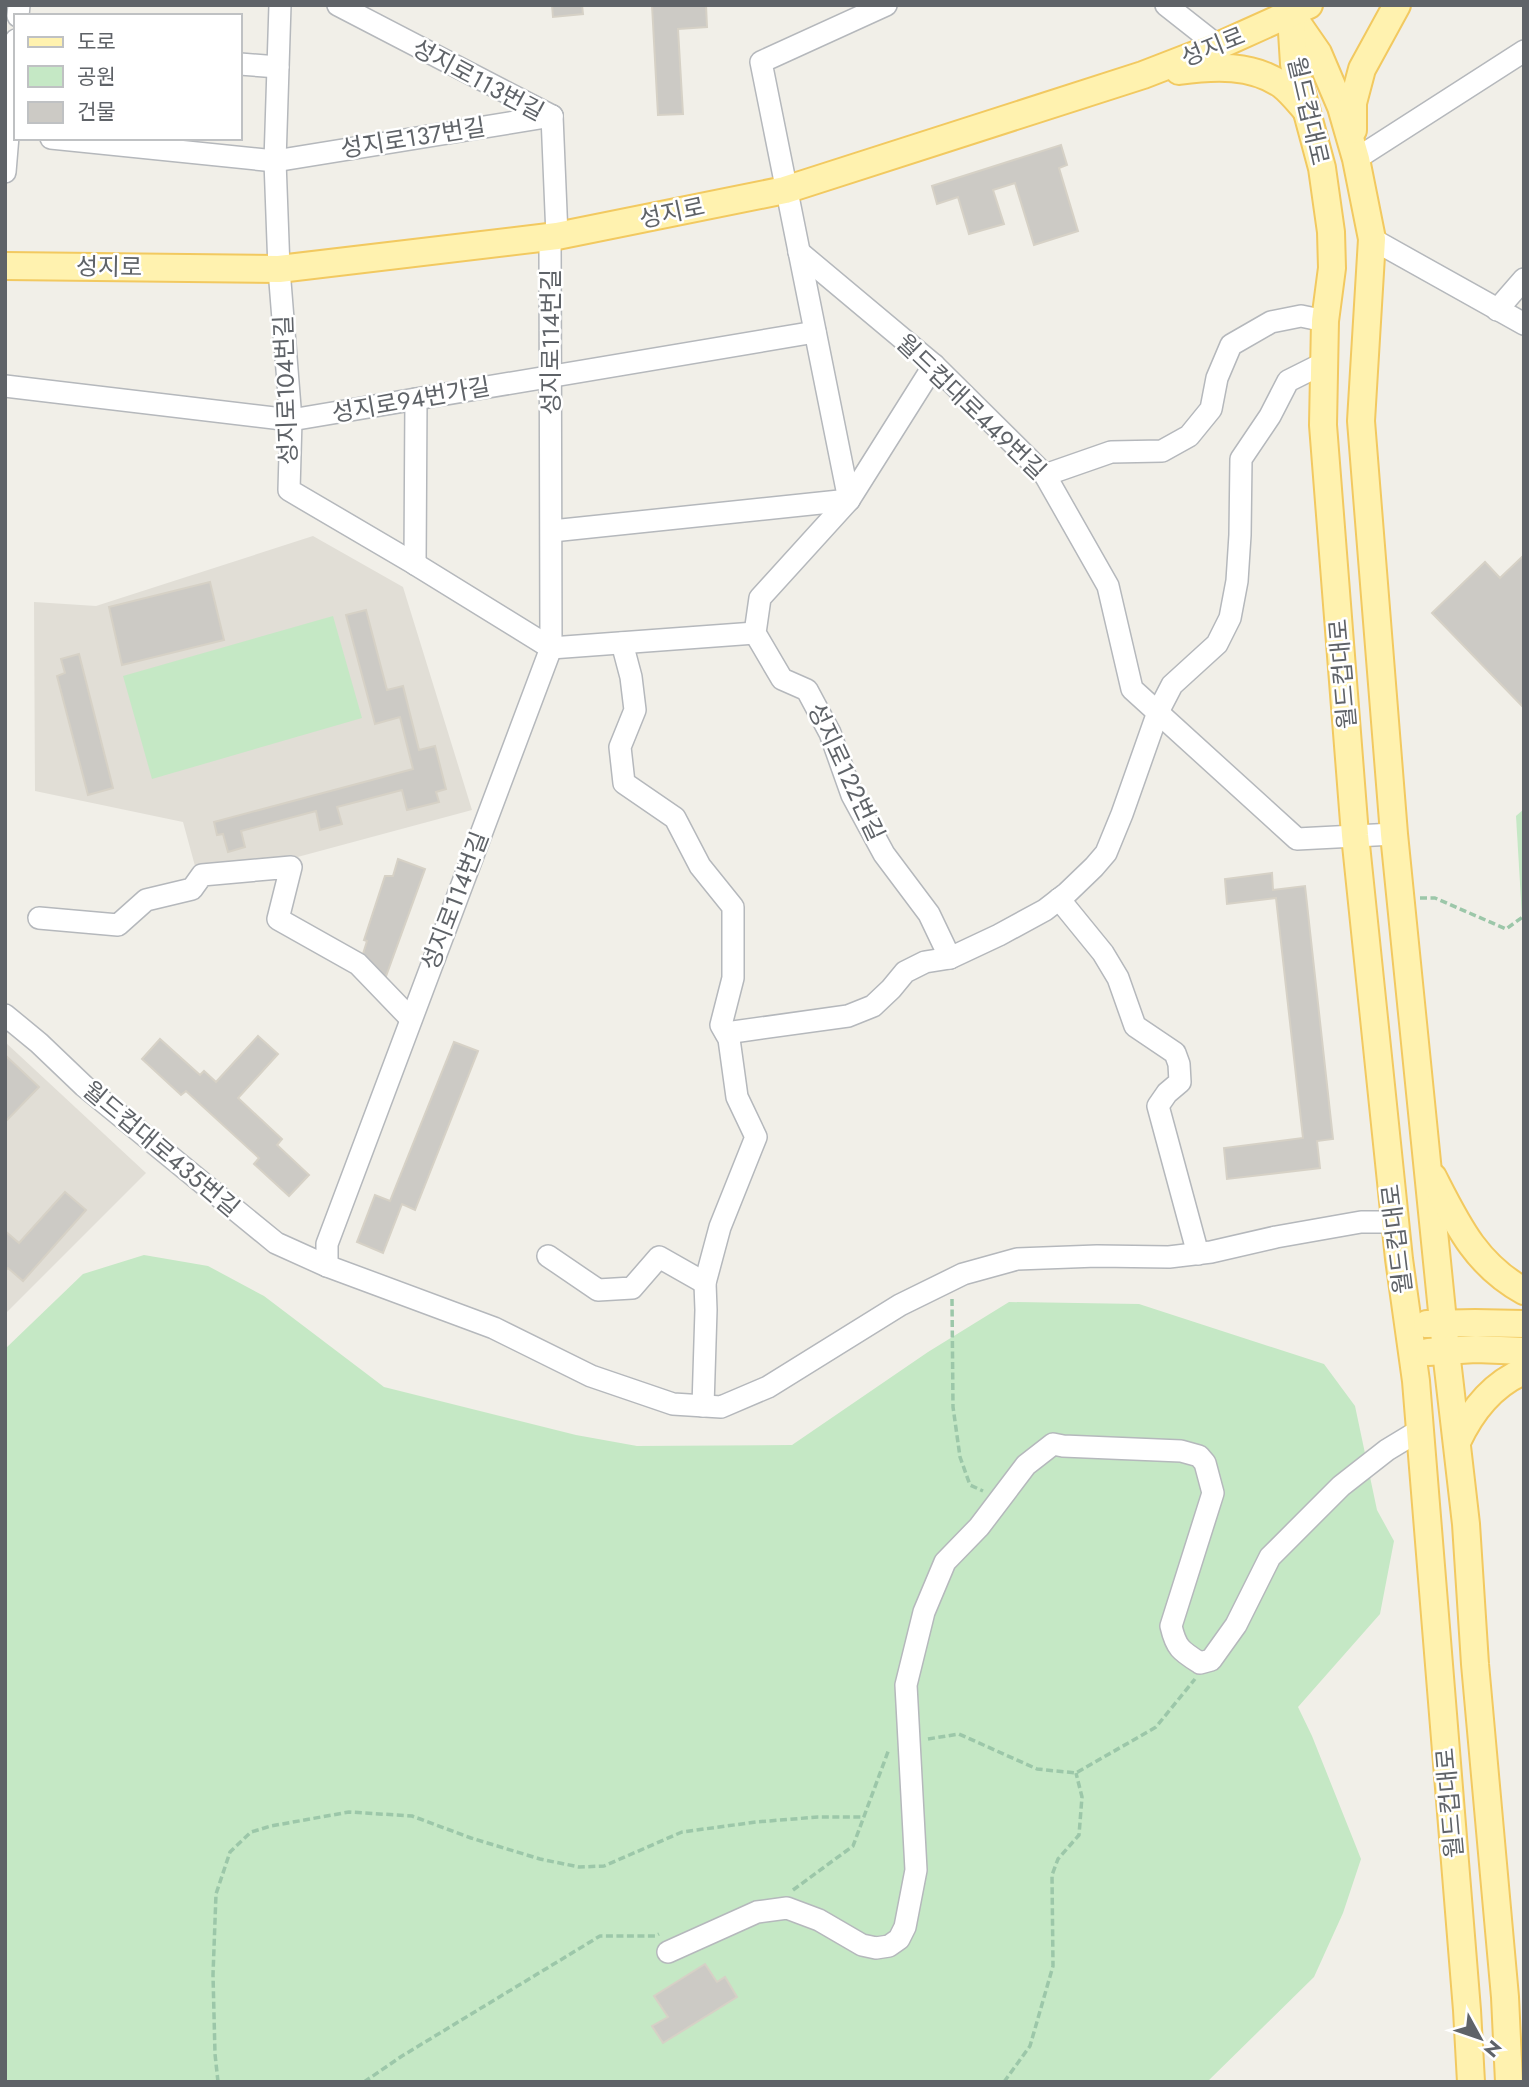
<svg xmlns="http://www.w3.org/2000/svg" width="1529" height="2087" font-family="Jost,'Noto Sans KR',sans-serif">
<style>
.education{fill:#e1ded6}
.green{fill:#c5e8c5}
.building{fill:#cccac5;stroke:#d6d1c6;stroke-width:2}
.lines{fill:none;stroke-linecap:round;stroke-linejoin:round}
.minor-casing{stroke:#b5b8bc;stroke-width:24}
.major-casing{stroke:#f2c960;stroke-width:30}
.path{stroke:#9cc7a9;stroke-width:3.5;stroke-dasharray:7 3.5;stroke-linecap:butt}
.minor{stroke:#fff;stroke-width:21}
.major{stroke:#fff2af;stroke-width:26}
.labels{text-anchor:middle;stroke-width:5;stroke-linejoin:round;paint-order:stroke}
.street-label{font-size:24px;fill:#5f6368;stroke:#fff}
</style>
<rect width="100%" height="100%" fill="#f1efe8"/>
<g class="education">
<path d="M313,536L403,587L472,810L279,862L195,866L183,822L35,791L34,602L96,606Z"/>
<path d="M5,1042L146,1173L5,1314Z"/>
</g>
<g class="green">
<path d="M333,616L362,718L152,779L123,676Z"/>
<path d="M1524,809V951L1516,816Z"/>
<path d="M144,1255L208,1266L264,1296L384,1387L576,1435L637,1446L792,1445L928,1352L1009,1302L1139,1304L1324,1364L1355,1406L1377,1510L1394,1541L1380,1614L1298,1707L1312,1736L1361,1859L1343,1913L1314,1977L1207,2082H5V1349L83,1274Z"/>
</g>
<g class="building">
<path d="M552,5H582L583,14L553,17Z"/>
<path d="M652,5H706L707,27L678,29L683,114L658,115Z"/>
<path d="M1061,145L1067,165L1059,168L1078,231L1034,245L1015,183L993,190L1004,224L969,234L958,197L937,204L932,186Z"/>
<path d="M1524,555V708L1432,613L1485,562L1500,578Z"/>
<path d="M210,582L224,640L122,665L109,607Z"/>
<path d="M366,610L387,690L403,686L419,750L435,746L446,789L436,792L439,802L407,810L402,790L337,807L342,824L320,830L316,811L241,831L245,847L228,852L223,834L217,835L214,822L413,769L400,717L375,724L346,615Z"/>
<path d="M79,654L113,788L88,795L57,676L65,673L61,659Z"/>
<path d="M398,859L425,869L385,979L368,973L363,954L367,941L364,940L385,876H393Z"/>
<path d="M1272,873L1273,890L1305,886L1333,1139L1317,1141L1320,1168L1227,1179L1224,1148L1303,1138L1276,898L1227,904L1225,879Z"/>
<path d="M258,1036L278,1054L238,1098L282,1139L277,1145L309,1175L289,1196L254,1164L259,1158L186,1091L181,1095L142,1059L160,1039L200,1075L204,1071L216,1082Z"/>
<path d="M454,1042L478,1051L415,1210L402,1204L383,1253L357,1242L375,1195L390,1201Z"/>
<path d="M5,1055L39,1087L5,1122Z"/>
<path d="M65,1192L86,1210L23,1281L8,1268L5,1271V1231L19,1243Z"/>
<path d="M705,1964L717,1982L725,1977L737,1997L663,2043L652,2026L668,2017L654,1996Z"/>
</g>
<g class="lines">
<defs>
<g id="minor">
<path d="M280,5L275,161L279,269L291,420L289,490L415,564L551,648L755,633"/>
<path d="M338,5L552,116"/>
<path d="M1166,5L1218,46"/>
<path d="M18,16L19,5"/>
<path d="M240,64L278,67"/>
<path d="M552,116L557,236"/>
<path d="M51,138L275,161L552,116"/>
<path d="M1356,159L1524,51"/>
<path d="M5,172L16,40"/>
<path d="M1372,239L1524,324"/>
<path d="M799,252L934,365L1045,475L1108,586L1132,689L1297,839L1394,834"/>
<path d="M1497,310L1524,279"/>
<path d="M934,365L849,500L760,598L755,633L782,679L807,690L830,733L852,795L884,854L929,914L950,958"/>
<path d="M5,386L291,420L815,332"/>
<path d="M1045,475L1111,452L1162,451L1189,436L1211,409L1217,378L1231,345L1271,322L1301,316L1325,321"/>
<path d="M849,500L761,62L886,5"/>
<path d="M552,531L849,500"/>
<path d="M415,564L416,399"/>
<path d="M622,643L631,677L635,710L620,747L624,783L675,818L700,866L733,907V978L721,1025L729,1039L737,1097L756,1137L720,1227L705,1283L706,1310L703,1406"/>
<path d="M1059,899L1103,953L1118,978L1135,1026L1175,1053L1179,1064L1180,1082L1167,1093L1158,1106L1198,1254"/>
<path d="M39,918L118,925L146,900L192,889L202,875L291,867L278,919L358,964L411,1019"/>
<path d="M5,1015L39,1043L84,1086L276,1243L327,1266L494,1328L591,1376L673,1404L721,1407L768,1387L900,1305L963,1274L1017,1259L1097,1256L1169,1257L1211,1252L1276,1237L1361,1222H1395"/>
<path d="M726,1033L848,1016L873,1006L891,989L905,972L925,962L950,958L999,935L1045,910L1067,893L1094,867L1106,853L1122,814L1158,712L1172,685L1217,644L1230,618L1237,581L1240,535L1241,459L1270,416L1288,381L1324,363"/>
<path d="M548,1256L598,1290L632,1288L659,1257L705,1283"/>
<path d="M327,1266V1244L551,648L550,237"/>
<path d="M668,1952L757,1912L787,1908L819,1920L862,1945L876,1948L889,1946L899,1939L905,1927L916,1870L906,1685L924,1612L945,1562L979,1527L1026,1465L1053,1444L1063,1446L1181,1451L1199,1456L1205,1463L1213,1493L1171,1626C1176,1648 1181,1651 1200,1663L1211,1660L1236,1625L1270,1557L1341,1486L1387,1450L1420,1430"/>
</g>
<g id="major">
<path d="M1291,14L1318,53L1341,107L1356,159L1372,239L1361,421L1394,834L1446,1351L1466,1524L1475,1664L1505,1997L1509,2082"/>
<path d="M1291,16L1294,64L1322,168L1331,232L1332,268L1325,321L1323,425L1355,835L1399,1259L1416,1381L1467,2010L1471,2082"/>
<path d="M1179,71C1214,66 1252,64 1282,85C1290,91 1298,101 1305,109"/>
<path d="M1353,130V103L1362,69L1397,5"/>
<path d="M5,266L279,269L557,236L785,190L1143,75L1218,46L1309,5"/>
<path d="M1433,1177C1457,1224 1476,1265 1524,1291"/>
<path d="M1427,1324L1475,1323L1524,1324"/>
<path d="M1428,1352L1476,1349L1524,1351"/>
<path d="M1457,1442C1471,1412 1493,1384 1524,1371"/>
</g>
</defs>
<use href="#minor" class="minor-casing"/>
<use href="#major" class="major-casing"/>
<g class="path">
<path d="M1420,898H1435L1506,929L1524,916"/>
<path d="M952,1299L953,1407L960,1457L970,1485L983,1491"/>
<path d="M928,1739L959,1734L1037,1769L1076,1773L1156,1727L1195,1679"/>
<path d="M793,1890L853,1846L889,1749"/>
<path d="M218,2082L215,2054L213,1975L216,1894L230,1852L251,1832L271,1826L349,1812L412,1816L471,1838L540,1859L579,1867L604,1866L682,1832L756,1822L818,1817H864"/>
<path d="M364,2082L402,2056L600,1936H655L659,1934"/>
<path d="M1004,2082L1030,2046L1053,1966L1052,1875L1058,1859L1079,1835L1082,1797L1076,1773"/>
</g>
<use href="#minor" class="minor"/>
<use href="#major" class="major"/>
</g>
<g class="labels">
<g class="street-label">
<text transform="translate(1213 47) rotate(-22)" y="8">성지로</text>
<text transform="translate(478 80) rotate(28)" y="8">성지로113번길</text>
<text transform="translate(1308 111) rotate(77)" y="8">월드컵대로</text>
<text transform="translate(413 138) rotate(-9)" y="8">성지로137번길</text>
<text transform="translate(672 213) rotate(-12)" y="8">성지로</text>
<text transform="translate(109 267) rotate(1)" y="8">성지로</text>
<text transform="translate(551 342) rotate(-90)" y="8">성지로114번길</text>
<text transform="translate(286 390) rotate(-92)" y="8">성지로104번길</text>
<text transform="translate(411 400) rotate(-10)" y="8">성지로94번가길</text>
<text transform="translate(971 407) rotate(44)" y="8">월드컵대로449번길</text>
<text transform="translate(1343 674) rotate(-95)" y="8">월드컵대로</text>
<text transform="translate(846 772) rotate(65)" y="8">성지로122번길</text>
<text transform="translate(455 901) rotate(-69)" y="8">성지로114번길</text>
<text transform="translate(161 1149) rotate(40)" y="8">월드컵대로435번길</text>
<text transform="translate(1397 1239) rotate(-97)" y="8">월드컵대로</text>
<text transform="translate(1450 1803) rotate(-95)" y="8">월드컵대로</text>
</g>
</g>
<rect width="1529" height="2087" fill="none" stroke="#5f6368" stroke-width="14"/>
<rect x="14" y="14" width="228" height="126" fill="#ffffff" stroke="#bfc1c3" stroke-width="2"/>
<rect x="28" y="37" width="35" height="10" fill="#fff2af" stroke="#bfc1c3" stroke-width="2"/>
<text x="77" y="49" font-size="21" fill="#5f6368">도로</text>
<rect x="28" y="66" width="35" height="21" fill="#c5e8c5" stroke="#bfc1c3" stroke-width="2"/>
<text x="77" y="84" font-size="21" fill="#5f6368">공원</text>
<rect x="28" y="102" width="35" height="21" fill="#cccac5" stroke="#bfc1c3" stroke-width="2"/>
<text x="77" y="119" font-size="21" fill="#5f6368">건물</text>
<g transform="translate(1480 2038) rotate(130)" stroke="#ffffff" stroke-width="5" paint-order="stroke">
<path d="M0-5L12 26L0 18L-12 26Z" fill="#5f6368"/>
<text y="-10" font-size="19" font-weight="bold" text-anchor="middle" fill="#5f6368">N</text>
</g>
</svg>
